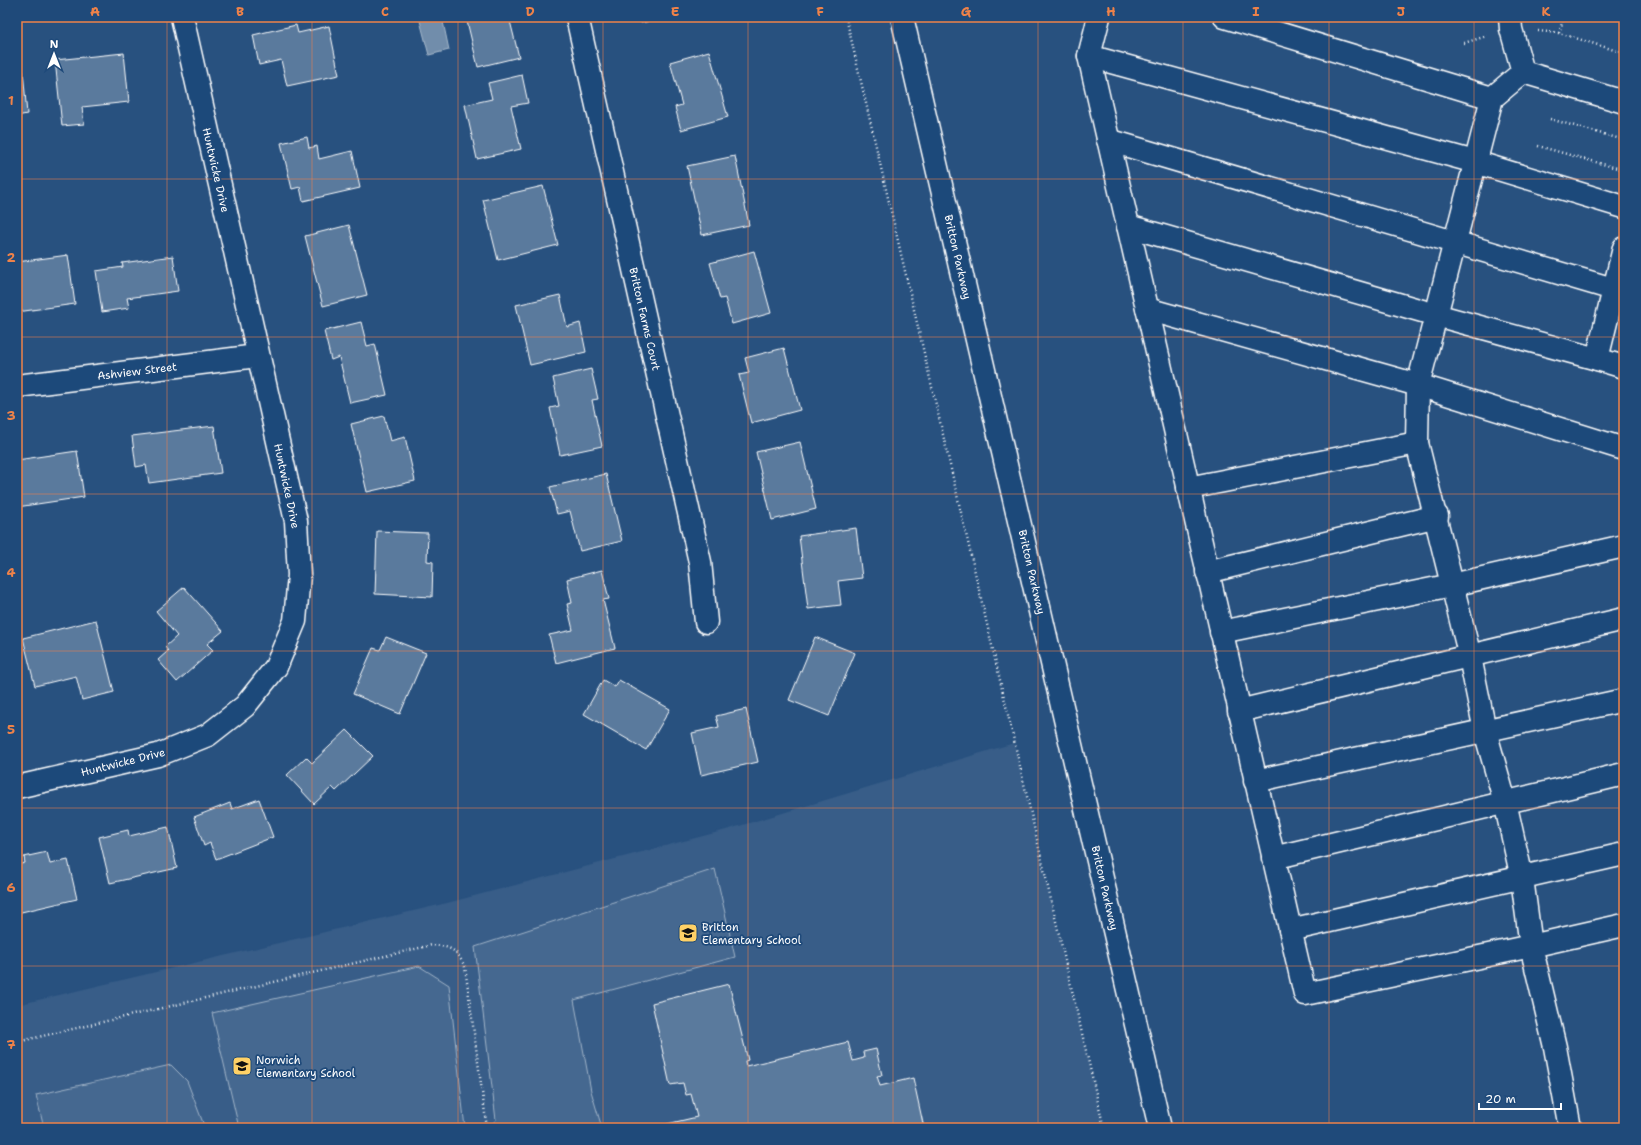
<svg xmlns="http://www.w3.org/2000/svg" width="1641" height="1145" font-family="'Shantell Sans',sans-serif">
<style>
.built{fill:#375d88}
.green{fill:#446890;stroke:#a2b4c8}
.water{fill:#718dab;stroke:#aabbcd}
.building{fill:#5a7a9d;stroke:#fff}
.lines{fill:none;stroke-linecap:round;stroke-linejoin:round}
.minor-casing{stroke:#fff;stroke-width:25}
.major-casing{stroke:#fff;stroke-width:25}
.path{stroke:#fff;stroke-width:2.5;stroke-dasharray:1 3;stroke-linecap:butt}
.minor{stroke:#1f4a7a;stroke-width:22}
.major{stroke:#1f4a7a;stroke-width:22}
.grid{fill:none;stroke:#ee8249;stroke-width:1;stroke-opacity:0.55}
.labels{text-anchor:middle;stroke-width:3.5;stroke-linejoin:round;paint-order:stroke}
.street-label{font-size:11px;fill:#fff;stroke:#1f4a7a}
.poi-label{font-size:11px;fill:#fff;stroke:#1f4a7a;text-anchor:start}
.neatline{fill:none;stroke:#ee8249;stroke-width:1.5}
.grid-label{font-size:13px;text-anchor:middle;font-weight:bold;fill:#ee8249}
</style>
<rect width="100%" height="100%" fill="#28517f"/>
<filter id="ink" filterUnits="userSpaceOnUse"><feTurbulence type="fractalNoise" baseFrequency=".025" numOctaves="2"/><feDisplacementMap in="SourceGraphic" scale="8" xChannelSelector="R" yChannelSelector="G"/><feConvolveMatrix kernelMatrix="1 2 1 2 8 2 1 2 1" color-interpolation-filters="sRGB"/></filter>
<g filter="url(#ink)">
<path class="built" d="M1014,743L1104,1128H17V1005L447,903L726,830Z"/>
<g class="green">
<path d="M715,869L735,957L574,1000L591,1091L602,1128H487L496,1120L475,947Z"/>
<path d="M419,966L449,985L465,1128H239L212,1013Z"/>
<path d="M171,1065L187,1081L205,1128H31L43,1124L36,1095Z"/>
</g>
<path class="water" d="M419,17H442L449,50L429,55Z"/>
<g class="building">
<path d="M466,17H509L519,57L478,67Z"/>
<path d="M640,17H669L641,23Z"/>
<path d="M296,25L298,33L329,26L339,75L287,86L281,60L259,65L253,35Z"/>
<path d="M709,51L728,117L681,130L675,107L682,105L670,62Z"/>
<path d="M124,53L129,102L82,107L84,124L62,126L55,60Z"/>
<path d="M17,71H23L27,114L17,116Z"/>
<path d="M522,75L528,103L511,106L521,149L477,159L465,105L492,99L488,83Z"/>
<path d="M307,137L309,148L317,146L319,159L352,151L360,188L303,201L300,187L292,189L281,143Z"/>
<path d="M735,156L749,225L702,235L687,166Z"/>
<path d="M543,186L558,245L498,260L483,200Z"/>
<path d="M349,225L367,295L323,306L305,236Z"/>
<path d="M754,251L771,313L732,324L725,298L720,299L710,263Z"/>
<path d="M68,255L75,304L17,312V262Z"/>
<path d="M173,256L178,291L127,298L129,308L102,312L96,271L123,267L122,263Z"/>
<path d="M560,295L567,327L580,323L586,352L530,365L516,305Z"/>
<path d="M361,322L367,346L375,344L387,395L350,403L339,357L331,360L324,331Z"/>
<path d="M784,348L800,410L751,423L739,375L749,373L745,358Z"/>
<path d="M591,369L598,399L592,400L602,446L560,455L550,408L559,406L553,378Z"/>
<path d="M384,416L390,441L405,437L415,481L367,492L351,424Z"/>
<path d="M214,426L221,473L149,483L146,465L136,467L132,436Z"/>
<path d="M800,442L816,509L772,520L756,452Z"/>
<path d="M77,451L84,497L17,507V460Z"/>
<path d="M606,474L622,541L580,551L570,511L557,514L550,487Z"/>
<path d="M856,528L862,578L838,581L841,605L808,609L799,536Z"/>
<path d="M377,531L428,533L427,561L433,562L432,597L375,594Z"/>
<path d="M602,570L609,599L603,600L615,648L556,663L549,635L573,630L567,604L572,603L567,579Z"/>
<path d="M184,587L223,631L207,644L213,650L177,682L158,660L168,651L165,647L177,636L156,611Z"/>
<path d="M96,620L114,692L82,700L76,676L35,686L23,638Z"/>
<path d="M386,637L426,653L400,714L353,694L373,648L380,650Z"/>
<path d="M815,637L855,653L829,716L789,700Z"/>
<path d="M603,680L615,687L619,680L670,709L646,750L584,714Z"/>
<path d="M746,709L758,762L701,775L692,733L719,727L716,716Z"/>
<path d="M347,730L373,756L336,791L332,787L314,804L287,775L306,757L312,763Z"/>
<path d="M259,799L273,837L216,859L210,843L204,846L194,817L230,803L232,809Z"/>
<path d="M168,827L177,868L110,883L99,837L128,830L129,836Z"/>
<path d="M47,852L50,864L68,860L77,899L17,913V865L25,863L24,857Z"/>
<path d="M729,984L748,1060L745,1061L746,1066L848,1042L853,1061L864,1058L863,1052L876,1049L882,1075L877,1076L880,1086L913,1078L924,1128H668L667,1124L697,1117L691,1094L686,1095L683,1083L670,1085L652,1003Z"/>
</g>
<g class="lines">
<defs>
<g id="minor">
<path d="M577,17L700,562L706,622"/>
<path d="M1099,17L1089,56L1305,994L1531,946L1522,878L1505,802L1485,731L1470,657L1417,443L1418,385L1492,98L1523,72"/>
<path d="M1225,17L1492,98"/>
<path d="M1510,17L1511,29L1523,72L1624,102"/>
<path d="M1089,56L1475,162L1624,207"/>
<path d="M1108,140L1613,289"/>
<path d="M1128,226L1436,315L1597,359"/>
<path d="M1624,248L1597,359L1624,367"/>
<path d="M1147,309L1418,385L1624,449"/>
<path d="M17,386L257,356"/>
<path d="M1188,488L1417,443"/>
<path d="M1207,572L1437,516"/>
<path d="M1221,632L1452,585L1624,546"/>
<path d="M1239,711L1624,619"/>
<path d="M1255,781L1624,700"/>
<path d="M17,787L158,755L208,735L245,706L276,667L295,621L299,575L296,521L182,17"/>
<path d="M1273,858L1624,774"/>
<path d="M1290,930L1624,854"/>
<path d="M1570,1128L1555,1047L1531,946L1624,925"/>
</g>
<path id="major" d="M902,17L1160,1128"/>
</defs>
<use href="#minor" class="minor-casing"/>
<use href="#major" class="major-casing"/>
<g class="path">
<path d="M846,17L1104,1128"/>
<path d="M1538,31L1559,33L1624,53"/>
<path d="M1559,33L1564,17"/>
<path d="M1464,43L1487,36"/>
<path d="M1550,119L1624,140"/>
<path d="M1538,146L1624,170"/>
<path d="M17,1042L432,945C452,947 456,949 465,967L487,1128"/>
</g>
<use href="#minor" class="minor"/>
<use href="#major" class="major"/>
</g>
</g>
<path class="grid" d="M167,17V1128M312,17V1128M458,17V1128M603,17V1128M748,17V1128M893,17V1128M1038,17V1128M1183,17V1128M1329,17V1128M1474,17V1128M17,179H1624M17,337H1624M17,494H1624M17,651H1624M17,808H1624M17,966H1624"/>
<defs>
<symbol id="school-square" viewBox="-11 -11 22 22"><rect x="-9" y="-9" width="18" height="18" rx="4" fill="#ffd166" stroke="#1f4a7a"/><path d="M0-5L7-2L0 1L-7-2ZM-4 1L0 2.5L4 1V4Q0 6-4 4Z" fill="#111"/></symbol>
</defs>
<g fill-rule="evenodd">
<use href="#school-square" x="677" y="922" width="22" height="22"/>
<use href="#school-square" x="231" y="1055" width="22" height="22"/>
</g>
<g class="labels">
<g class="street-label">
<text transform="translate(216 170) rotate(77)" y="4">Huntwicke Drive</text>
<text transform="translate(958 257) rotate(77)" y="4">Britton Parkway</text>
<text transform="translate(645 319) rotate(77)" y="4">Britton Farms Court</text>
<text transform="translate(137 371) rotate(-7)" y="4">Ashview Street</text>
<text transform="translate(287 486) rotate(78)" y="4">Huntwicke Drive</text>
<text transform="translate(1032 572) rotate(77)" y="4">Britton Parkway</text>
<text transform="translate(123 762) rotate(-14)" y="4">Huntwicke Drive</text>
<text transform="translate(1105 888) rotate(77)" y="4">Britton Parkway</text>
</g>
<g class="poi-label">
<text x="702" y="931">Britton<tspan x="702" dy="13">Elementary School</tspan></text>
<text x="256" y="1064">Norwich<tspan x="256" dy="13">Elementary School</tspan></text>
</g>
</g>
<rect width="1641" height="1145" fill="none" stroke="#1f4a7a" stroke-width="44"/>
<g transform="translate(54 54)" stroke="#1f4a7a" stroke-width="3" paint-order="stroke">
<path d="M0-3L7 15L0 10L-7 15Z" fill="#ffffff"/>
<text y="-6" font-size="11" font-weight="bold" text-anchor="middle" fill="#ffffff">N</text>
</g>
<path d="M1479 1103v6h82v-6" fill="none" stroke="#ffffff" stroke-width="2"/>
<text x="1485" y="1103" font-size="12" fill="#ffffff" stroke="#1f4a7a" stroke-width="3" paint-order="stroke">20 m</text>
<rect x="22" y="22" width="1597" height="1101" class="neatline"/>
<g class="grid-label">
<text x="95" y="16">A</text>
<text x="240" y="16">B</text>
<text x="385" y="16">C</text>
<text x="530" y="16">D</text>
<text x="675" y="16">E</text>
<text x="820" y="16">F</text>
<text x="966" y="16">G</text>
<text x="1111" y="16">H</text>
<text x="1256" y="16">I</text>
<text x="1401" y="16">J</text>
<text x="1546" y="16">K</text>
<text x="11" y="105">1</text>
<text x="11" y="262">2</text>
<text x="11" y="420">3</text>
<text x="11" y="577">4</text>
<text x="11" y="734">5</text>
<text x="11" y="892">6</text>
<text x="11" y="1049">7</text>
</g>
</svg>
